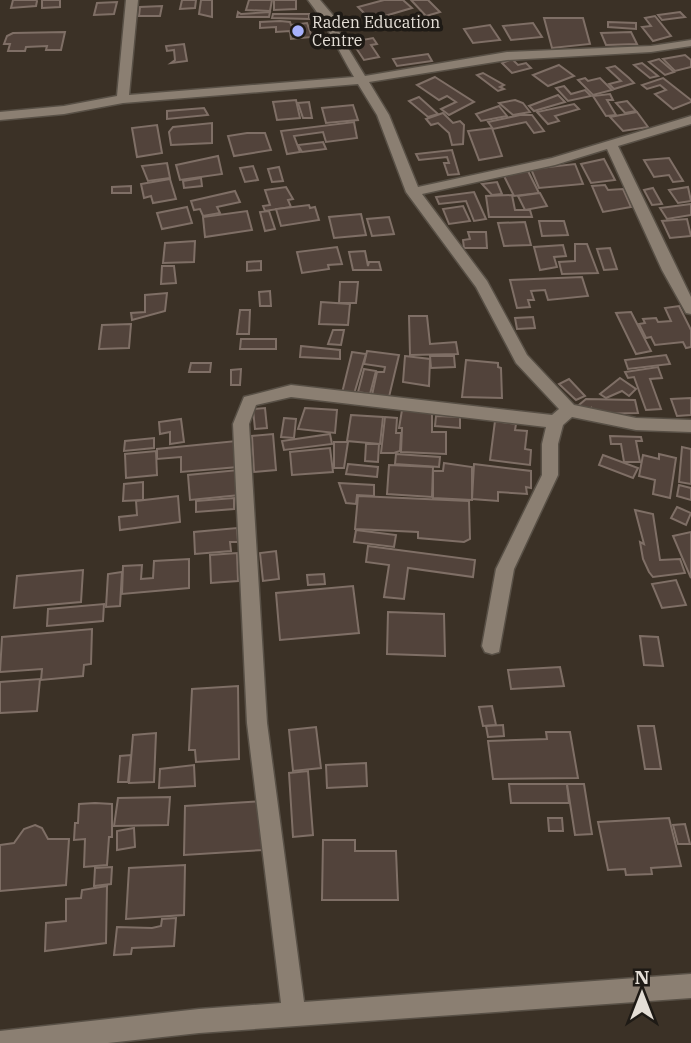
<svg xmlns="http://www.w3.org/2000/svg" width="691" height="1043" font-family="'IBM Plex Serif',serif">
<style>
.building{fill:#52433b;stroke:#7f6f66;stroke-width:2}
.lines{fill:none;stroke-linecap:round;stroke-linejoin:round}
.street-casing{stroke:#585046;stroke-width:3}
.street{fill:#8b7f72;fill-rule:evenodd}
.poi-dot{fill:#a7b1fc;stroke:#1e1a15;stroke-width:2.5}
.labels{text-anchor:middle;stroke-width:7;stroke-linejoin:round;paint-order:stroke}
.far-poi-label{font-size:16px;fill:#e4ded6;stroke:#1e1a15;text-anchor:start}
</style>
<rect width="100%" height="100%" fill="#3b3126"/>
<g class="building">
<path d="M13,0H36L37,1L36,6L11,8Z"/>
<path d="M42,0H60V7L42,8Z"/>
<path d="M182,0H196L195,8L180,9Z"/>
<path d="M201,0H212V17L199,14Z"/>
<path d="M249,0H272L270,11L246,10Z"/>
<path d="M274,0H296V9L274,10Z"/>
<path d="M384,0H403L412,8L371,20L358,7Z"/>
<path d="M411,0H428L440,12L426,16Z"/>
<path d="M117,2L114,14L94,15L97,3Z"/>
<path d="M162,6L160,16H139L140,7Z"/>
<path d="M238,12L241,14L270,12L269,17H237Z"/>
<path d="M680,12L685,17L662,20L658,15Z"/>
<path d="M273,14H309V19L272,18Z"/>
<path d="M655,16L671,36L653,41L642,27L651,26L645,18Z"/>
<path d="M544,18H583L590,44L552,48Z"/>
<path d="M280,21L290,22L291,25L307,23L312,37L291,39L290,31L276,32V27L260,28V22Z"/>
<path d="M608,22L636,23V29L608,27Z"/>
<path d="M533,23L542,37L511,40L503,26Z"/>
<path d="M490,25L500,40L473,43L464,29Z"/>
<path d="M65,32L61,50H46L47,46L26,47L25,51H8L10,44H4L7,36L13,33Z"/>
<path d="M631,32L637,44L606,45L601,33Z"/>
<path d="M373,38L377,44L371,45L379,57L364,60L352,42Z"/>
<path d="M184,44L187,61L171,63L175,60L174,50L167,51L166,46Z"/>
<path d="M428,54L432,61L397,66L393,59Z"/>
<path d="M685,55L691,60V67L675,71L663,59Z"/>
<path d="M512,59L518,65L526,63L531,68L512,73L502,63Z"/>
<path d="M659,59L674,72L665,75L649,62Z"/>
<path d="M642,63L658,76L650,78L634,65Z"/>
<path d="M559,65L574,76L548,86L533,75Z"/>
<path d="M615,66L629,78L634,83L614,89L609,84L621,81L607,68Z"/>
<path d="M483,73L504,85L500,87L504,89L498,91L477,75Z"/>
<path d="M435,77L474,102L449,115L441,109L456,102L447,96L439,100L417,85Z"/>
<path d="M585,78L588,81L600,78L612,90L593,95L578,80Z"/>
<path d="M663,78L691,100V102L673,109L655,94L666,90L660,85L647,89L642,85Z"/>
<path d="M564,86L571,94L585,90L591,96L568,101L556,88Z"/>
<path d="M610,94L613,100H607L616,115L606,116L593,96Z"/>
<path d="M558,95L565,102L534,111L529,106Z"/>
<path d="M419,97L438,114L428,117L409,101Z"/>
<path d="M296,100L300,118L277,120L273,102Z"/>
<path d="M515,100L523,103L530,112L513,115L499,103Z"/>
<path d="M627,101L636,111L625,113L616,103Z"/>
<path d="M309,102L312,118H303L298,103Z"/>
<path d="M574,104L579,109L555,116L559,121L548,124L537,112Z"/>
<path d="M353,105L358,120L326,123L322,108Z"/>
<path d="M499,106L507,116L481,121L476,114Z"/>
<path d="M204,108L208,115L167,119V111Z"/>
<path d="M637,112L648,127L623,131L610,117Z"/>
<path d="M443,113L453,123L460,121L464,125L463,144L452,145L449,133L438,123L431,125L426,119Z"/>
<path d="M520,115H532L544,131L534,133L526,122L493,129L488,122Z"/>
<path d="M354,122L357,138L326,142L323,132L294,136L300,152L287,154L281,131Z"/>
<path d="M212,123V143L171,145L169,132L173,127Z"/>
<path d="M157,125L162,153L137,157L132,128Z"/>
<path d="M492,128L502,156L479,160L468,131Z"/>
<path d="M247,133H265L271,150L234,156L228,136Z"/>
<path d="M323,142L326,149L302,152L298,145Z"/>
<path d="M452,150L459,174L448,175L444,163H449L447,157L419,160L416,154Z"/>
<path d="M218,156L222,174L180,180L176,165Z"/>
<path d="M669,158L683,181L673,182L669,175L654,177L644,160Z"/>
<path d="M604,159L615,180L591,183L581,164Z"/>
<path d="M167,163L170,178L148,181L142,166Z"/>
<path d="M575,164L583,184L539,188L531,169Z"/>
<path d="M253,166L258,180L245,182L240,168Z"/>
<path d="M279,167L283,181L272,182L268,169Z"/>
<path d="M528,171L539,193L514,196L503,174Z"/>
<path d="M201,178L202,186L184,188L183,181Z"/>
<path d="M170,179L176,199L153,203L151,196L144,198L141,184Z"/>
<path d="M497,182L502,194L492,195L482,184Z"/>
<path d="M605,185L608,190L623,189L631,207L603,212L592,186Z"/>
<path d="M131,186V193H112V187Z"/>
<path d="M286,187L293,199L288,200L291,207L265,211L263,206L270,205L265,190Z"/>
<path d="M688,187L691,201L678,203L669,190Z"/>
<path d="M653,188L662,204L652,205L644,190Z"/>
<path d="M235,191L240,202L217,207L220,213L203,216L200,209L194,210L191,201Z"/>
<path d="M474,192L486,219L474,221L466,201L439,204L436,197Z"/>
<path d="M540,193L547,206L525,210L518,196Z"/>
<path d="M512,195L515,210H530L532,217H489L486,196Z"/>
<path d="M691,204V215L667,219L660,208Z"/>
<path d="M309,205L310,208L315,207L319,220L281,226L276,209Z"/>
<path d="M463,206L470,221L449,224L443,209Z"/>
<path d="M187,207L192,223L162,229L157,213Z"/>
<path d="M247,211L252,230L205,237L203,217Z"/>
<path d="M269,211L275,229L265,231L260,212Z"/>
<path d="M361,214L366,235L334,238L329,217Z"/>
<path d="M389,217L394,234L372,236L367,219Z"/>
<path d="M687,219L691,236L670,238L662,221Z"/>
<path d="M539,221H564L568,235L542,236Z"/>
<path d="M525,222L531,245L504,246L498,223Z"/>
<path d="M468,232H486L487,248H464L463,240L470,239Z"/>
<path d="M195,241L194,262L163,263L165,243Z"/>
<path d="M575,244H587L598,273L562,274L559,262L575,261Z"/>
<path d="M563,245L566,256L554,257L557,267L540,270L534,247Z"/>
<path d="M337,247L342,264L328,265L329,269L302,273L297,252Z"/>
<path d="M610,248L617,269L604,270L597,249Z"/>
<path d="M365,251L368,266L369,262H379L381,270H353L349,252Z"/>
<path d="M261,261V270L247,271V262Z"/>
<path d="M162,266H174L176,283L161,284Z"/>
<path d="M582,277L588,296L548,300L545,290L531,291L534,300H528L530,307L517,308L510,280Z"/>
<path d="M340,282H358L356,303H339Z"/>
<path d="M270,291L271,306H260L259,292Z"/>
<path d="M167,293L165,311L132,320L131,313L145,312V295Z"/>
<path d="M321,302L350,304L348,325L319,324Z"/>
<path d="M679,306L691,330V347L686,348L683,342L655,345L651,337L646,338L639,324L645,323L643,319L656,318L658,322L671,321L665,308Z"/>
<path d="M240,310H250L249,334H237Z"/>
<path d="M631,312L651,351L636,354L616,313Z"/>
<path d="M409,316H427L430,344L456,342L458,354L410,355Z"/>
<path d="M533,317L535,328L517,329L515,318Z"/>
<path d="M131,324L129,348L99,349L102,325Z"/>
<path d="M333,330H344L341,345L328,344Z"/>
<path d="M241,339H276V349H240Z"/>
<path d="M301,346L340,350V359L300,357Z"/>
<path d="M367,351L399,355L389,397L372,395L377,372H384L385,367L364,364Z"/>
<path d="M352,352L366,354L354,394L342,393Z"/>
<path d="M666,355L670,364L628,369L625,360Z"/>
<path d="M405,356L430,359L429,386L403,382Z"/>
<path d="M430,356H454L455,367L431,368Z"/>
<path d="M466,360L498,363V367L501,368L502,398L462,397Z"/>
<path d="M191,363H211L210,372H189Z"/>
<path d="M658,367L662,378L650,379L661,409L646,410L634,377L628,378L625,372Z"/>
<path d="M241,369L240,385H231V370Z"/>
<path d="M364,369L376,371L370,394L358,392Z"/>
<path d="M620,378L636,389L629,396L622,391L606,398L600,394Z"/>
<path d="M569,379L585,396L576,400L559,384Z"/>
<path d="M691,398V415L677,416L671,399Z"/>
<path d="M586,399L635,400L638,413L592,414L591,408L588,411L579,405Z"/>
<path d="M265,408L267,428L255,429L253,409Z"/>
<path d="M305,408L337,410L335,433L298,429Z"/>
<path d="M402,410L432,411V432H446V454L401,452L402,428H399Z"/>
<path d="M351,415L383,417L380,444L347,441Z"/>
<path d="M436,416L460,417V428L435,426Z"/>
<path d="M385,417L397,418L396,433H401L400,451L394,453H381Z"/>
<path d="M284,418L296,419L294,438L281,437Z"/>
<path d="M181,419L184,442L170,444V432L160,434L159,422Z"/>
<path d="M495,421L516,424L515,430L527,431L525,449L531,450L530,465L490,460Z"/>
<path d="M273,434L276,470L254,472L252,436Z"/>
<path d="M330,434L332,444L284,450L282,441Z"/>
<path d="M610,436L641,437L642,441H636L640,462H624L621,444H611Z"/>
<path d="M154,438V448L124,451L125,441Z"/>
<path d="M236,441L238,467L181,472V457L157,459V449Z"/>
<path d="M334,442H348L344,468H334Z"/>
<path d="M366,444H379L378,462L365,461Z"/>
<path d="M682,447L691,449V484L679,482Z"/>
<path d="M330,448L333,472L292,475L290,452Z"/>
<path d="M156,451L157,475L126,478L125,454Z"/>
<path d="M396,454L440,457L439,467L395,464Z"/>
<path d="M659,454L676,458L670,498L653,494L655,480L639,476L643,455L659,459Z"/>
<path d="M603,455L638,468L633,478L599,465Z"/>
<path d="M444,463L472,467V500L433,498V471H443Z"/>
<path d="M348,464L378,467L377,477L346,474Z"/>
<path d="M474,464L531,471V488L526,487L527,494L498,492V501L472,499Z"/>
<path d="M389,465L433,467L432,497L387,494Z"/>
<path d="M238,470L240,495L190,500L188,475Z"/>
<path d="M143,482V500L123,501L124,484Z"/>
<path d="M339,483L374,485V496L357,495L356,504L346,503Z"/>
<path d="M679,485L691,488V500L677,496Z"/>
<path d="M178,496L180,522L120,530L119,517L137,515L136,501Z"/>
<path d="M358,496L469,501L470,539L464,542L418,538V532L355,529Z"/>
<path d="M234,498V509L196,512V501Z"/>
<path d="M677,507L691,513L686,525L671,518Z"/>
<path d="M635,510L653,514L660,560L680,559L685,573L653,577L649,572L643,559L640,542L644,544Z"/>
<path d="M237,528L238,542H230L231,551L195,554L194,532Z"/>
<path d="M356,530L396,535L394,547L354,542Z"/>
<path d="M691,532V578L673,536Z"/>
<path d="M368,546L475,560L473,577L408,568L404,599L384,597L389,565L366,562Z"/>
<path d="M276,551L279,579L263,581L260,553Z"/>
<path d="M237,553L238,581L211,583L210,555Z"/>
<path d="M189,559V588L122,594L123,566L142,565L141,579L153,578L154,561Z"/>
<path d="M83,570L81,602L14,608L17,576Z"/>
<path d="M122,572L120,606L106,607L108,574Z"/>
<path d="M324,574L325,584L308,585L307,575Z"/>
<path d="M676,580L686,605L662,608L652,584Z"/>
<path d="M353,586L359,633L280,640L276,593Z"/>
<path d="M104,604L103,621L47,626L48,609Z"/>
<path d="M388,612L444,614L445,656L387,654Z"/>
<path d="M92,629L91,664L84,665L83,676L41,680L42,669L0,672L2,637Z"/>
<path d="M640,636L658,637L663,666L644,665Z"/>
<path d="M560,667L564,686L511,689L508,670Z"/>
<path d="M40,679L37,711L0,713V682Z"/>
<path d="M238,686L239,759L196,762L195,750H189L192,689Z"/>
<path d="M492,706L496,725L483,726L479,707Z"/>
<path d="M503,725L504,736L488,737L486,726Z"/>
<path d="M638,726H654L661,769H645Z"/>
<path d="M316,727L321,768L293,771L289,730Z"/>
<path d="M546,732H570L578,778L493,779L488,741L547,739Z"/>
<path d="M156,733L154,782L129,783L133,735Z"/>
<path d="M131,755L128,782H118L120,756Z"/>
<path d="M366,763L367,786L327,788L326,765Z"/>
<path d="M194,765L195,786L159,788L160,769Z"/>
<path d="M308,771L313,835L293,837L289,773Z"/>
<path d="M509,784H567L569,803H511Z"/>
<path d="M567,784H584L592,834L575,835Z"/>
<path d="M170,797L168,825L114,826L118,798Z"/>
<path d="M262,801L263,850L184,855L185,806Z"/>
<path d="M95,803L112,804V837H109L107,865L84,867L85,839L74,840L75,823H78L79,804Z"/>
<path d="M548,818H562L563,831H549Z"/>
<path d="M669,818L681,866L651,868L652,874L626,875L625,869L608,870L598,822Z"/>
<path d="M685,824L690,844H678L673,825Z"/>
<path d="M35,825L42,828L48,839H69L66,885L0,891V845L14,843L24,829Z"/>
<path d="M134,828L135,847L117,850V831Z"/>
<path d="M323,840H355V851H396L398,900H322Z"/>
<path d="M185,865L184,915L126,919L129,868Z"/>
<path d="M112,867L111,884L94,886L95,868Z"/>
<path d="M107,886L106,943L45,951L46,923L66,921V899L81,898L82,890Z"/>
<path d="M176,918L174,946L132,948L131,954L114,955L117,927L152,928L161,926L162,919Z"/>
</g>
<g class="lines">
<defs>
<path id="street" d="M126,0H138L129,95L354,77C338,50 327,24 308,0H320L337,20L340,35L365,76L507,52L651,46L691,40V46L651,52L507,60L369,82L389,115L418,187L552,158L691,116V124L618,146L691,297V314L686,313L662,270L607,149L555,165L422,194L487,281L527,355L574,405L636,418L691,420V432L636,430L572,417L563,425L558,444V475L514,569L499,652L492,654L485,652L482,646L496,569L542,475V444L546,427L291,397L256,405L249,424L267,723L304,1002L691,974V998L199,1033L108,1043H0V1031L199,1009L281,1003L247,723L233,424L244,397L291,385L552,415L559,409L516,363L476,287L406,192L377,115L358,84L123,103L64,114L0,120V112L64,106L117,96Z"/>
</defs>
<use href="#street" class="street-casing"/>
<use href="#street" class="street"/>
</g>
<circle class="poi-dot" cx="298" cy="31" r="7"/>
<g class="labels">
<g class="far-poi-label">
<text x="312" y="28">Raden Education<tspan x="312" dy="18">Centre</tspan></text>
</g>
</g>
<g transform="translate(642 994)" stroke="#1e1a15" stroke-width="5" paint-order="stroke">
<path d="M0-5L12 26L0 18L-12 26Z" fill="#e4ded6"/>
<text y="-10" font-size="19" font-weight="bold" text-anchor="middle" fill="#e4ded6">N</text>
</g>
</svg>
